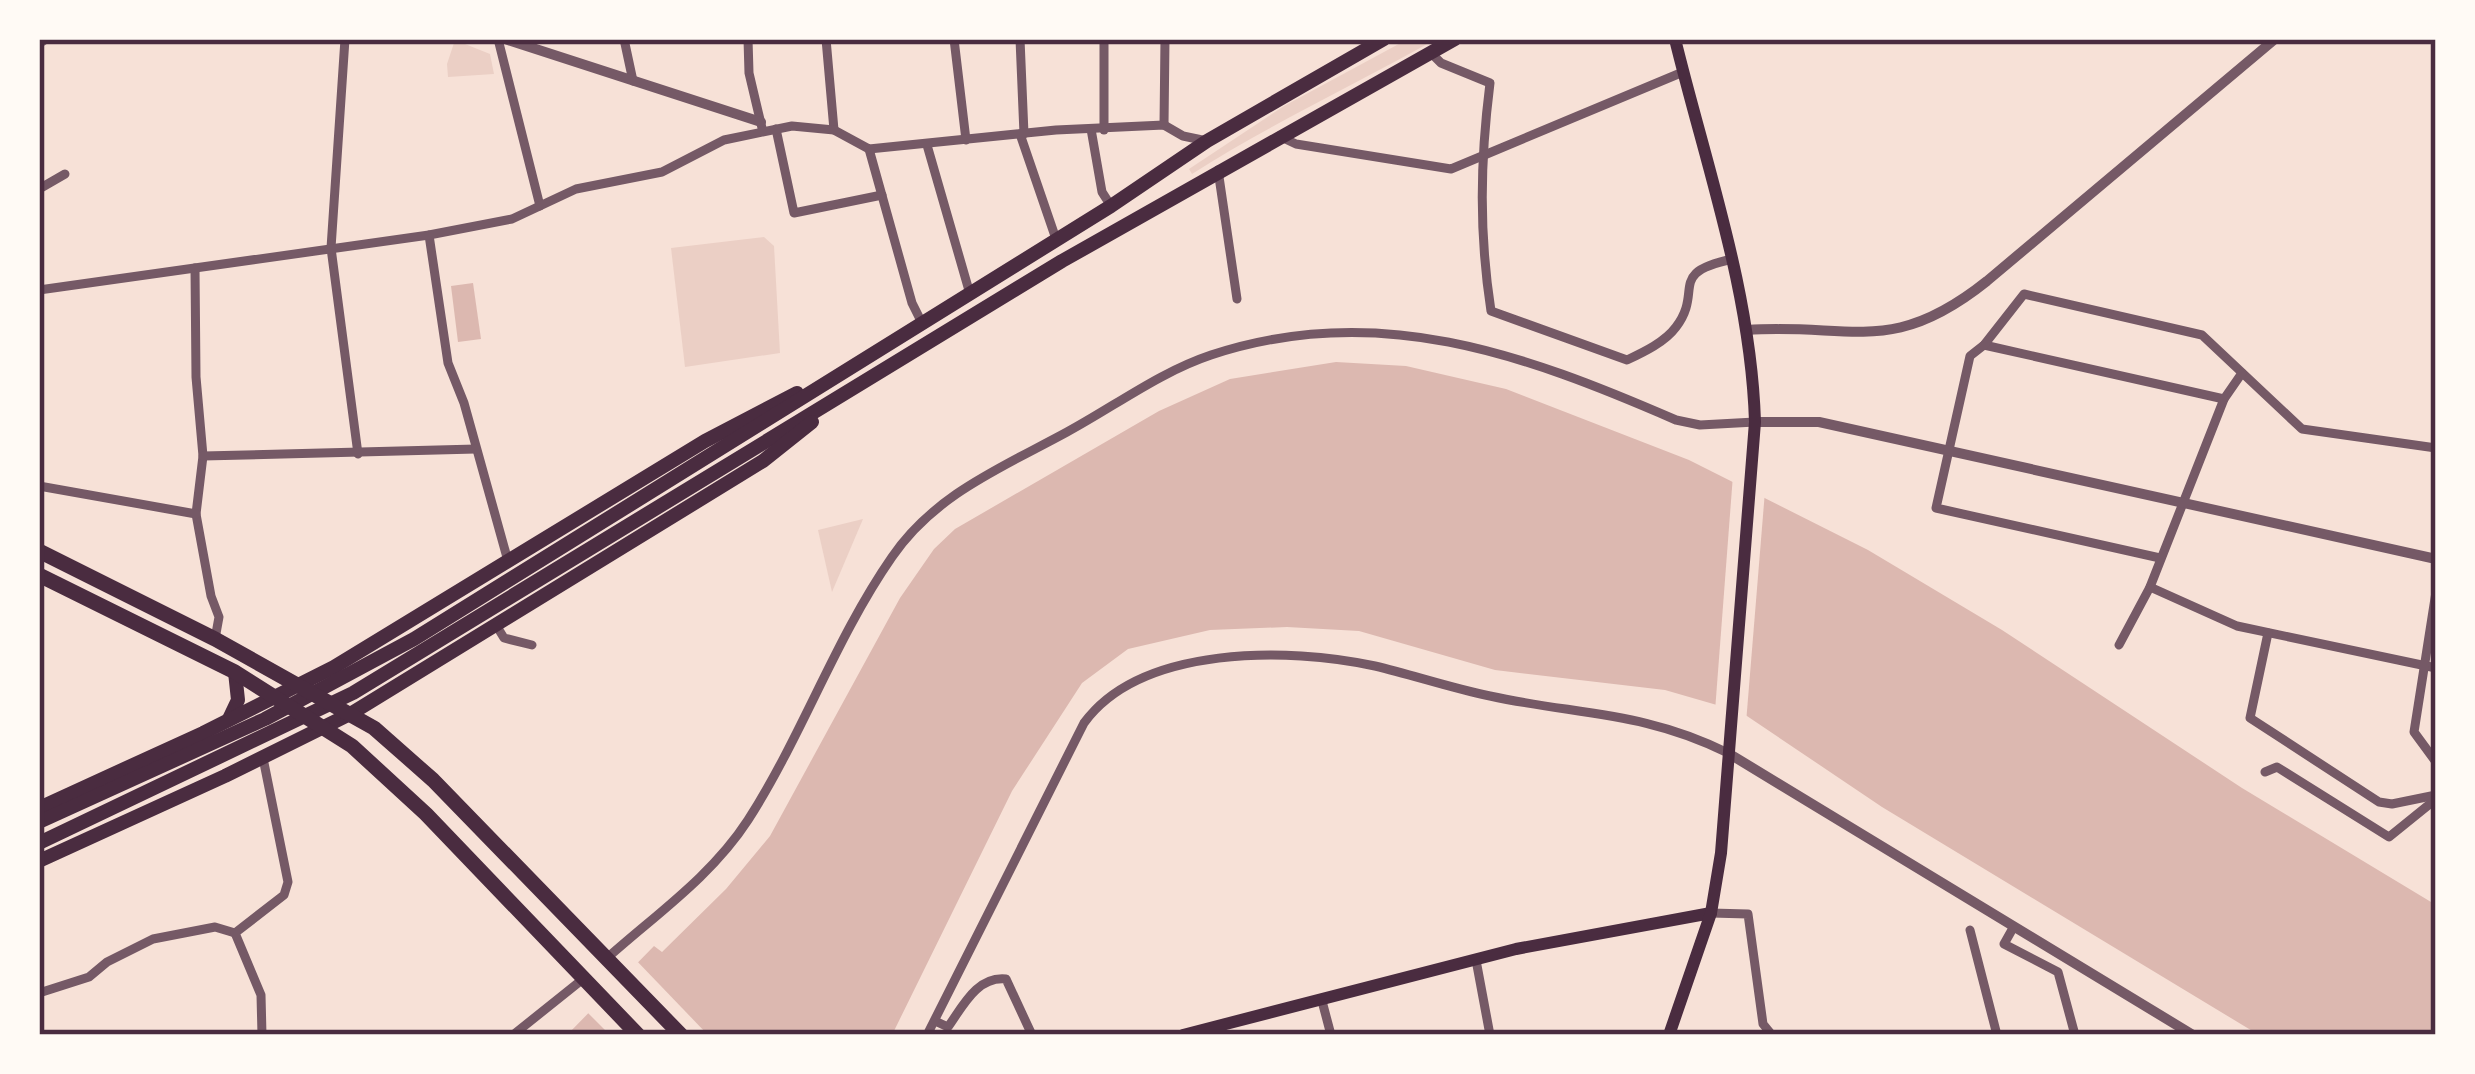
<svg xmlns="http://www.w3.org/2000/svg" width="2475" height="1074" font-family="'Asap Condensed',sans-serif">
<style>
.green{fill:#ebcfc5}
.water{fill:#dcb8b0}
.pier{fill:#f7e1d7}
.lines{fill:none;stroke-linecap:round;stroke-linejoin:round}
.minor{stroke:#755966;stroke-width:9}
.tertiary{stroke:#755966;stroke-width:10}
.secondary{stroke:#4a2c40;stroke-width:12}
.primary{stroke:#4a2c40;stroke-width:14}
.trunk{stroke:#4a2c40;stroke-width:15}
.neatline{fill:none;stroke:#4a2c40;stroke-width:4.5}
</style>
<rect width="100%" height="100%" fill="#f7e1d7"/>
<g class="green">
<path d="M1408,39H1436C1355,85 1270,124 1192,174L1189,169L1284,106Z"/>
<path d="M455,40L490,54L494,74L448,77L447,64Z"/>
<path d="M764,237L774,246L780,353L685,367L671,248Z"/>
<path d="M863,519L832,592L818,530Z"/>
</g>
<g class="water">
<path d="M473,283L481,339L458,342L451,286Z"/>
<path d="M1336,362L1406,366L1506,389L1689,460L1868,550L2002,630L2242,788L2436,905V1035H2259L1882,807L1741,712L1665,690L1495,670L1359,631L1287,627L1210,630L1128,649L1082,683L1012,791L892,1035H567L654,946L662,952L726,889L770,836L900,598L934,549L955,529L1159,411L1230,379Z"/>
</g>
<g class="pier">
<path d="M1733,475L1765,491L1746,723L1715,711Z"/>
<path d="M634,958L708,1035H610L584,1009Z"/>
</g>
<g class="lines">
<g class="minor">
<path d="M345,39L331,248L358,454"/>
<path d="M498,39L540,206"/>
<path d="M624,39L633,81"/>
<path d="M748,39L749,73L762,128"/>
<path d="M826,39L834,130"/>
<path d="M954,39L966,140"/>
<path d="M1020,39L1024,134"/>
<path d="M1104,39V130"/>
<path d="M1431,53L1441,63L1490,83C1480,162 1479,233 1491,311L1627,360C1644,352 1665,342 1676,327C1704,290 1666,273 1733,259"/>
<path d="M1164,125L1165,39"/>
<path d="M776,129L794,213L882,195"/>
<path d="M1091,129L1102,192L1111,206"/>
<path d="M1020,134L1056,239"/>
<path d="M1279,136L1296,144L1451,169L1683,72"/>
<path d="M927,145L970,294"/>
<path d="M869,149L912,303L922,323"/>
<path d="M1218,170L1237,299"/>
<path d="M39,189L65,174"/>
<path d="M429,235L448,363L464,403L508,561"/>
<path d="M195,268L196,377L203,456L196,514L211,596L219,617L215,639"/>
<path d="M39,290L429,235L512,219L576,189L662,172L724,140L792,126L834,130L869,149L1056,130L1164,125L1183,136L1207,141"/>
<path d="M1984,345L2224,399"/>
<path d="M203,456L476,449"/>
<path d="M39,486L196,514"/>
<path d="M2160,558L1936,508L1970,356L1984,345L2024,294L2202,335L2302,429L2436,448"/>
<path d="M2150,587L2237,626L2436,668"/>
<path d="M2436,592L2414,732L2436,762"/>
<path d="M496,625L504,638L532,645"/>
<path d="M2268,633L2250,718L2379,802L2392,804L2436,795"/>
<path d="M2119,645L2150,587L2224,399L2242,373"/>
<path d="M2265,772L2277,767L2389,837L2436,799"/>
<path d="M1711,913L1748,914L1763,1024L1772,1035"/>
<path d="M2013,928L2004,944L2058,972L2075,1035"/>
<path d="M1970,930L1997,1035"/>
<path d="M606,959C655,915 711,877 748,820C802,736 835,639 892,557C935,494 1003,467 1067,432C1115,406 1160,372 1211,355C1377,300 1524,354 1676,420L1700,425L1755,422"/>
<path d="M1476,960L1490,1035"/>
<path d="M39,993L89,977L107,962L153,939L215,927L235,933"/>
<path d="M1322,1001L1331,1035"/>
<path d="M935,1021L948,1027C963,1006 977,976 1006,979L1032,1035"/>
<path d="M262,1035L261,995L235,933L284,895L288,882L263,758"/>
<path d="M513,1035L583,979"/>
<path d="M927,1035L1084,723C1141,645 1289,647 1375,666C1413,675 1451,688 1490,696C1577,715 1644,711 1728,753"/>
</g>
<g class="tertiary">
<path d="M505,39L761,122"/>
<path d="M39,43L45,39"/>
<path d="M1747,330C1853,323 1892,357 1987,281L2275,39"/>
<path d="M1755,422H1819L2436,559"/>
<path d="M1728,753L2193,1035"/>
</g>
<g class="secondary">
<path d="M1183,1035L1516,949L1711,913"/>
<path d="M1669,1035L1711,913L1721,853L1755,422C1751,291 1706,166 1675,39"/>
</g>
<g class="primary">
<path d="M229,719L238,700L235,672"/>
<path d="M39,808L203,733L334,667L705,441L797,393"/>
<path d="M39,822L265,719L414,639L1111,206L1207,141L1384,39"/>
<path d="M39,843L353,693L1062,261L1455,39"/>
<path d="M39,861L225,776L352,713L763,461L812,422"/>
</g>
<g class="trunk">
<path d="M39,551L215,639L374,728L433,780L681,1035"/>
<path d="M39,575L235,672L352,746L426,814L638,1035"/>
</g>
</g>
<rect width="2475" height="1074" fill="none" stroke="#fffaf5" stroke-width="84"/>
<rect x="42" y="42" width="2391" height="990" class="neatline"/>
</svg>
